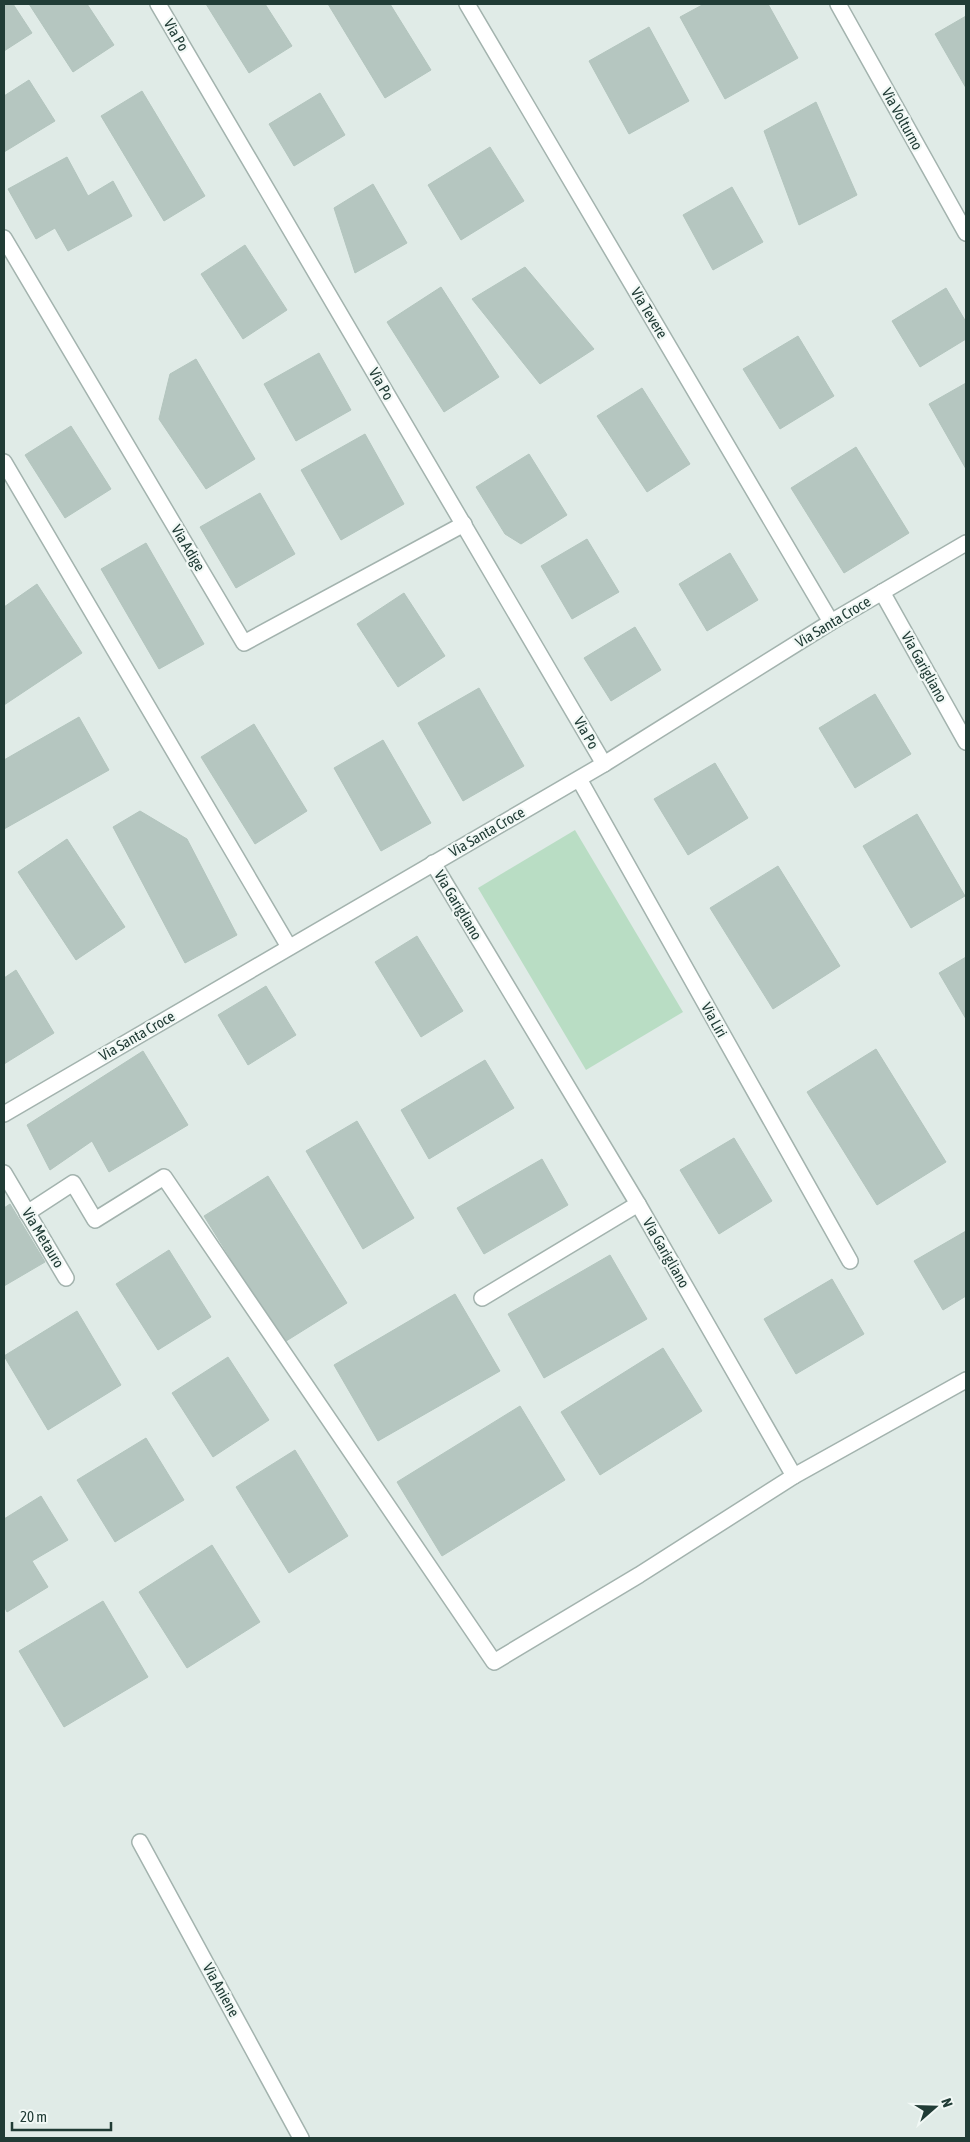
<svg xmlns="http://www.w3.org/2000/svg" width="970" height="2142" font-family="'Asap Condensed',sans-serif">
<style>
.green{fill:#b9ddc4}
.building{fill:#b5c6c0;stroke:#b3c5be}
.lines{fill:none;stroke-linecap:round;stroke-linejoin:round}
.street-casing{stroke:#a3b3ae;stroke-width:18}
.street{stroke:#fff;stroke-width:15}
.labels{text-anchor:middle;stroke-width:4.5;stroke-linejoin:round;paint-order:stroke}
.street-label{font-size:15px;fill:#213c36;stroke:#f1f8f5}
</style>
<rect width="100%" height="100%" fill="#e0ebe7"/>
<path class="green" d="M575,830L683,1012L586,1070L478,888Z"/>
<g class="building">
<path d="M4,4H13L32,33L4,51Z"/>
<path d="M29,4H87L114,45L73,72Z"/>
<path d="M206,4H265L292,46L249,73Z"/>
<path d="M328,4H390L431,70L385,98Z"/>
<path d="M704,4H768L798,58L725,99L680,17Z"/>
<path d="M966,16V88L935,34Z"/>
<path d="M649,27L689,101L629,134L589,61Z"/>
<path d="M29,80L55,121L4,152V96Z"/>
<path d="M142,91L205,196L164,221L101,116Z"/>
<path d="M320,93L345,135L294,166L269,124Z"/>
<path d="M816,102L857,195L799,225L764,131Z"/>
<path d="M490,147L524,201L461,240L428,185Z"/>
<path d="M67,157L88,196L113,181L132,216L68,251L55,228L36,239L8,189Z"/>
<path d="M373,184L407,243L355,273L334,208Z"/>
<path d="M732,187L763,242L713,270L683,215Z"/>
<path d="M245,245L287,310L243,339L201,274Z"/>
<path d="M525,267L594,349L540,384L472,299Z"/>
<path d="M441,287L499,377L444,412L387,322Z"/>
<path d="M946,288L966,322V339L920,367L892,321Z"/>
<path d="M798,336L834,396L780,429L743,369Z"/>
<path d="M319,353L351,410L296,441L264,384Z"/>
<path d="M196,359L255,459L206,489L159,419L170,374Z"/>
<path d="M966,383V469L929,404Z"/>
<path d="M642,388L690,464L647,492L597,416Z"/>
<path d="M71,426L111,489L65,518L25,455Z"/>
<path d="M365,434L404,504L341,540L301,470Z"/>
<path d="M856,447L909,533L844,573L791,488Z"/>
<path d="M529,454L567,515L521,544L505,534L476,487Z"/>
<path d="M260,493L295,554L236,588L200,527Z"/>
<path d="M587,539L619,592L572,619L541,566Z"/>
<path d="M146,543L204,644L159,669L101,569Z"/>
<path d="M730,553L758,600L707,631L679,584Z"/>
<path d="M37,584L82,653L4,705V607Z"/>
<path d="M404,593L445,656L398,687L357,624Z"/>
<path d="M635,627L661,670L611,701L584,658Z"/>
<path d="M479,688L524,766L463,801L418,723Z"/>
<path d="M875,694L911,754L855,788L819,728Z"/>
<path d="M79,717L109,770L4,829V760Z"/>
<path d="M254,724L307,811L255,844L201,757Z"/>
<path d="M383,740L431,823L381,851L334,768Z"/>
<path d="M715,763L748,818L688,855L654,799Z"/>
<path d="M140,811L187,839L237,935L185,963L113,827Z"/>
<path d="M917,814L965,896L911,928L863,846Z"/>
<path d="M67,839L125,927L76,960L18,872Z"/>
<path d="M778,866L840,966L773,1009L710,908Z"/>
<path d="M417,936L463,1011L421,1037L375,962Z"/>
<path d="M966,957V1019L939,973Z"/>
<path d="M16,970L54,1033L4,1064V978Z"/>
<path d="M266,986L296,1035L248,1065L218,1015Z"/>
<path d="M876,1049L946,1162L877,1205L807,1092Z"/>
<path d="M143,1051L188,1125L109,1172L92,1141L50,1170L27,1125Z"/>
<path d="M485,1060L514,1108L429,1159L401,1110Z"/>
<path d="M357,1121L414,1218L363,1249L306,1151Z"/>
<path d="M734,1138L772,1201L719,1234L680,1170Z"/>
<path d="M542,1159L568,1205L484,1254L457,1208Z"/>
<path d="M268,1176L347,1303L283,1343L204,1216Z"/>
<path d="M10,1204L45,1262L4,1286V1208Z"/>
<path d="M966,1231V1296L943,1310L914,1261Z"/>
<path d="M169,1250L211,1317L158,1350L116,1284Z"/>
<path d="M610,1255L647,1319L544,1378L508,1314Z"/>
<path d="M832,1279L864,1334L796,1374L764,1319Z"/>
<path d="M455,1294L500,1371L378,1441L334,1365Z"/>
<path d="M77,1311L121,1385L48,1430L4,1356Z"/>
<path d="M663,1348L702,1411L600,1475L561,1412Z"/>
<path d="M228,1357L269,1420L213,1457L172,1393Z"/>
<path d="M520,1406L565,1480L442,1556L397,1482Z"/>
<path d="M146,1438L184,1500L115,1542L77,1480Z"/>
<path d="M295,1450L348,1536L289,1573L236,1487Z"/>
<path d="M41,1496L68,1540L32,1561L48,1587L7,1612L4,1606V1519Z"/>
<path d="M212,1545L260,1622L187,1668L139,1592Z"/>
<path d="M103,1601L148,1677L64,1727L19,1651Z"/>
</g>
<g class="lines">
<defs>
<g id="street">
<path d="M158,4L604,764"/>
<path d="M467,4L831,622"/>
<path d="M838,4L966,233"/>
<path d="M4,238L244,643L464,524"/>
<path d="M4,462L289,947"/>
<path d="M882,592L966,742"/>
<path d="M579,779L850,1261"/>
<path d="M433,863L638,1204L794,1476L966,1380"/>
<path d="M4,1114L604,764L831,622L966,543"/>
<path d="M4,1173L66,1278"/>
<path d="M27,1213L73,1183L95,1220L164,1177L494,1662L639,1575L794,1476"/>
<path d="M482,1298L638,1204"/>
<path d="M140,1842L301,2138"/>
</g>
</defs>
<use href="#street" class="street-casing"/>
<use href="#street" class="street"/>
</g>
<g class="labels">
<g class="street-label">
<text transform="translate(176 35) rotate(60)" y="5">Via Po</text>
<text transform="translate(902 119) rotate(61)" y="5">Via Volturno</text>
<text transform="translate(649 313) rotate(59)" y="5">Via Tevere</text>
<text transform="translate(381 384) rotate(60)" y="5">Via Po</text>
<text transform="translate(188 548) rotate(59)" y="5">Via Adige</text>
<text transform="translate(833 622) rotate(-31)" y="5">Via Santa Croce</text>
<text transform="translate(924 667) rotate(61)" y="5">Via Garigliano</text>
<text transform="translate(586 733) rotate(60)" y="5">Via Po</text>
<text transform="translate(487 832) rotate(-30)" y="5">Via Santa Croce</text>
<text transform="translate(458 905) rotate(59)" y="5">Via Garigliano</text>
<text transform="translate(714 1020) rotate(61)" y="5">Via Liri</text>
<text transform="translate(137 1036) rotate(-30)" y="5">Via Santa Croce</text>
<text transform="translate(43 1238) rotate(59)" y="5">Via Metauro</text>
<text transform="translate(666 1253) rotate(60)" y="5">Via Garigliano</text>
<text transform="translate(221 1990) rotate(61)" y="5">Via Aniene</text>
</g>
</g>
<rect width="970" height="2142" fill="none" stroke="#213c36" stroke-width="10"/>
<g transform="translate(935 2107) rotate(70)" stroke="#f1f8f5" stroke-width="4" paint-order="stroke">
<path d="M0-4L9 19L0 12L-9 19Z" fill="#213c36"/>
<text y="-8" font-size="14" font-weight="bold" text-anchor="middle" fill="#213c36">N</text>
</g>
<path d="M12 2122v8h99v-8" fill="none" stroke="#213c36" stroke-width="2.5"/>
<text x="20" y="2122" font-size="15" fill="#213c36" stroke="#f1f8f5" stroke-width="4" paint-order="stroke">20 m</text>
</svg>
